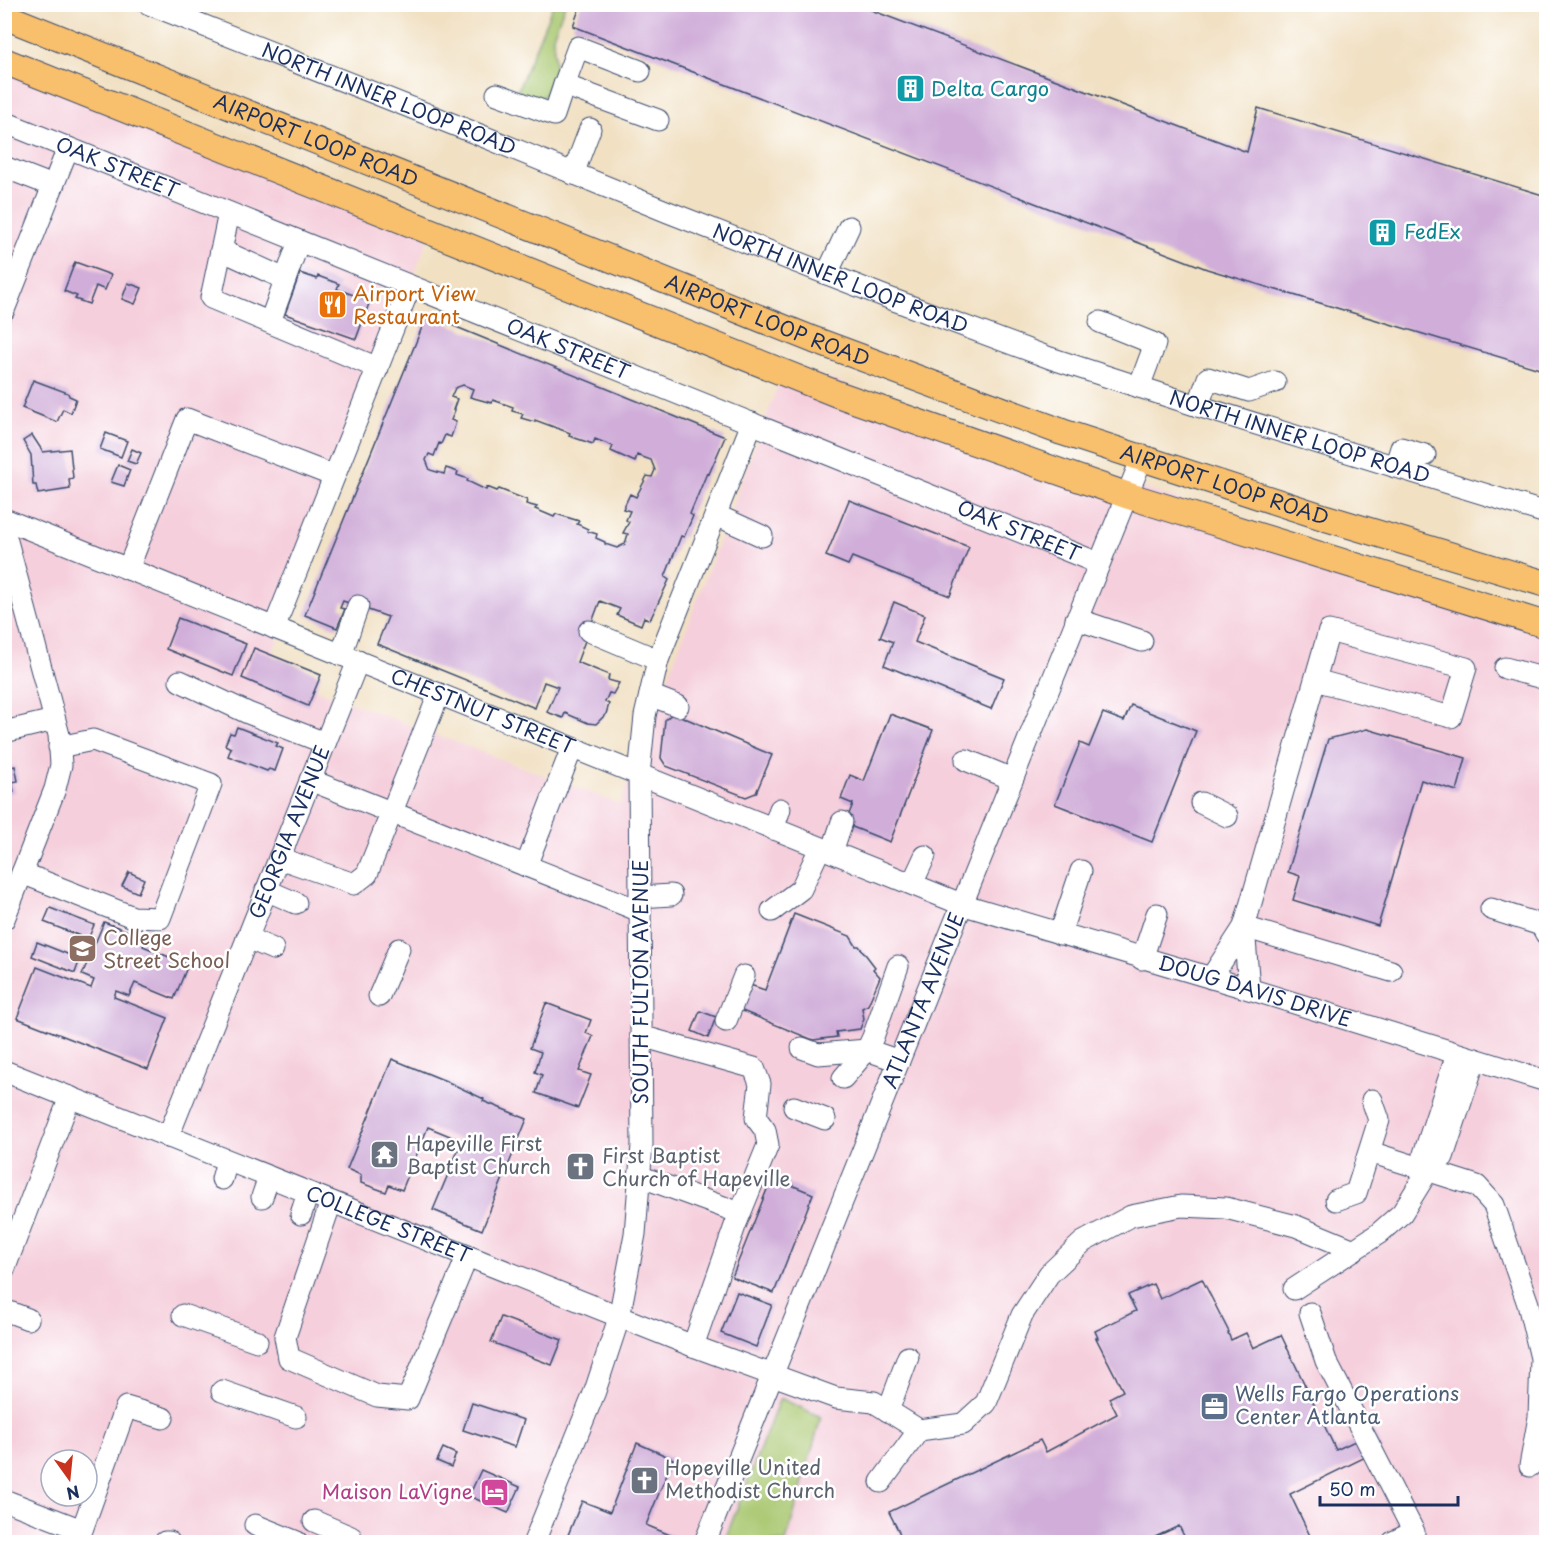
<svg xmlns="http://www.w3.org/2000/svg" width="1551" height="1547" font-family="'Playpen Sans',sans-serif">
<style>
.built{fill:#f5cfdb;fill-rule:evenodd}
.green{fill:#a9c76f;stroke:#627b66;stroke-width:1.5}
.building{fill:#d0aed9;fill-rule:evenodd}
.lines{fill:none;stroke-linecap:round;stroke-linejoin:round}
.minor-casing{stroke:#3b4a6d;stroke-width:23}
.major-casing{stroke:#3b4a6d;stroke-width:28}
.minor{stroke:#fff;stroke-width:21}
.major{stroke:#f8bf6c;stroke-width:26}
.labels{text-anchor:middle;stroke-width:5;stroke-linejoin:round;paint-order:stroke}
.culture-label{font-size:20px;fill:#0d838f;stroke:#fff;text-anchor:start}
.street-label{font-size:20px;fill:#1b2f5e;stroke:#fff}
.food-label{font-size:20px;fill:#c56008;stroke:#fff;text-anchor:start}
.education-label{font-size:20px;fill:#785e54;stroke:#fff;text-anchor:start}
.worship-label{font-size:20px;fill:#5b616d;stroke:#fff;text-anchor:start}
.service-label{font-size:20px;fill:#4e5e75;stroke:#fff;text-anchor:start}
.hotel-label{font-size:20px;fill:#b23c85;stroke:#fff;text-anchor:end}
</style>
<rect width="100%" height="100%" fill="#fff"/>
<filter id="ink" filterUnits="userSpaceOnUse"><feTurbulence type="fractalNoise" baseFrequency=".0167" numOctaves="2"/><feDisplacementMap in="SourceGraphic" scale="12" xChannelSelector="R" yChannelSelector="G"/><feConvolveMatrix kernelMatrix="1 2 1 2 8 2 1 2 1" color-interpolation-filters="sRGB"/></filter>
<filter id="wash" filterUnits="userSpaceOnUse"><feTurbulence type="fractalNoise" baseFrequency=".008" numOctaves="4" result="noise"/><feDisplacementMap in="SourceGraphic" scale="24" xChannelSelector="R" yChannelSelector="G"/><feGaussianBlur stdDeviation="1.35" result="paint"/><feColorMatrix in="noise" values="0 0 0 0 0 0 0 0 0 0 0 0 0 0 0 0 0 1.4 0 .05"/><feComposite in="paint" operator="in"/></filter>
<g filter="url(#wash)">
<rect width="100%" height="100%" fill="#f1e0c2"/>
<path class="built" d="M4,68L431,230L266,671L620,804L786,364L1546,627V1542H786L821,1417L780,1398L724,1542H5ZM51,1460H87V1496H51Z"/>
<g class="green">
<path d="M553,5H565L553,36L555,67L546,94L538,100L517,92Z"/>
<path d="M780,1398L821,1417L786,1542H724Z"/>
</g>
<g id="blocks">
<g class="building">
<path d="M581,4H855L1247,152L1258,108L1546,196V371L1207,269L573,26Z"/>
<path d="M4,187H9L10,218H4Z"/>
<path d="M75,262L111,275L105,290L96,286L89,304L75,299L77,296L64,291Z"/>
<path d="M300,273L317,279L318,276L339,284L337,289L370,301L356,339L285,314Z"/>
<path d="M128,283L142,288L135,304L122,299Z"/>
<path d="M427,315L725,437L709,474L707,473L690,514L693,516L684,537L681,536L665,577L669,580L650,620L644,617L641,625L617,615L620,609L600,601L577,662L609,675L608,680L619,683L613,694L609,693L605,702L609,704L606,714L596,724L588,723L565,713L563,718L547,712L558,687L544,682L535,708L377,644L388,617L343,601L340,608L345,609L337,628L305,615ZM463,385L473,389L470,397L492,403L493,400L513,407L512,411L523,414L521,418L535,422V420L570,433L569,436L593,444L595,439L613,446L611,451L635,462L637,455L651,460L655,470L652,477L647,476L636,497L630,494L623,509L630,511L626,520L629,522L623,533L628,534L625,544L617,548L605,544V542L596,538L597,534L587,531L588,529L577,524L579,521L556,514L554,517L535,509L537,507L526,504L527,500L499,489L497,491L487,487L486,490L467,481L468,479L457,475L458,472L446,468L444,474L430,470L426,460L429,454L434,456L439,443L441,444L445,435L451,437L456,422L451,420L455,410H453L457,399L451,397L455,388Z"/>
<path d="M33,380L68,393L69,396L76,399L71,413L63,409L57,422L22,408Z"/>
<path d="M106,433L127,441L121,457L100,449Z"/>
<path d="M32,435L43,452L70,449L73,478L69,479L70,489L38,494L36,485H33L31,455L23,441Z"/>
<path d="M132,449L141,453L136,464L127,461Z"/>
<path d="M118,465L130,470L124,486L111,482Z"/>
<path d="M849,500L969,547L950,596L852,557L848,565L826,556Z"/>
<path d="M894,602L925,615L915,642L1004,678L991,709L884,665L893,642L880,637Z"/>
<path d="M178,618L246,644L233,676L166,649Z"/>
<path d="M254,648L321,675L308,706L242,678Z"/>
<path d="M1131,705L1196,731L1152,842L1055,804L1080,743L1089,747L1103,713L1124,721Z"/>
<path d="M673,713L772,755L756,793L746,797L666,766L661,758L665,720Z"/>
<path d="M890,714L933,730L890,842L845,824L853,804L841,799L850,775L864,781Z"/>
<path d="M237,727L278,743L276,746L283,749L275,771L269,769L267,771L228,756L231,748L225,745L230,733L234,734Z"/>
<path d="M1367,729L1466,758L1457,791L1421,780L1378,926L1293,900L1300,876L1288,872L1328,739Z"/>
<path d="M15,766L18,781L12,782L14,792L4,794V768Z"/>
<path d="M129,872L144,879L138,893L122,886Z"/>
<path d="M50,908L94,925L88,939L44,922Z"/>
<path d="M794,914L850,936L856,946H859L875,967L873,969L880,977L868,1005L862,1008L864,1019L860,1029L836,1032L837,1037L813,1040L735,1008L744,983L765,990Z"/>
<path d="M104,922L146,938L143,946L188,965L174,999L135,983L129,996L116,991L114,997L168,1018L148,1069L17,1018L37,967L91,988L94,980L82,975Z"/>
<path d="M37,942L80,959L75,973L32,956Z"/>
<path d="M546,1003L591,1020L586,1033L593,1036L579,1071L591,1075L578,1108L536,1093L542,1075L535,1072L541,1052L530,1048Z"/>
<path d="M700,1011L716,1017L708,1038L692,1031Z"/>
<path d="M392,1059L446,1081L484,1099L483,1101L527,1119L482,1230L433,1210L462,1141L428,1127L402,1190L389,1185L386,1192L361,1183V1175L347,1169Z"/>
<path d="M772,1177L813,1194L774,1293L732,1277Z"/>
<path d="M1202,1279L1229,1332L1228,1333L1231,1340L1246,1333L1253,1348L1281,1335L1336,1450L1374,1432L1382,1449L1290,1494L1313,1542H1187L1179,1526L1144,1542H904L889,1512L1040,1440L1046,1452L1117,1414L1109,1398L1123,1391L1096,1338H1098L1095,1331L1136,1311L1128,1295L1153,1284L1160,1299Z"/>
<path d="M737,1292L772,1305L756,1347L721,1333Z"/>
<path d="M501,1317L562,1340L552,1365L491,1342Z"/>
<path d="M472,1403L524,1420L515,1447L463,1430Z"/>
<path d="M637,1443L673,1459L646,1525L687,1542H570L572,1537L568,1535L582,1501L610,1512Z"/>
<path d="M443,1448L456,1454L451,1467L437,1461Z"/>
<path d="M481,1470L520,1487L508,1513L469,1496Z"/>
</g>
</g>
</g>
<g filter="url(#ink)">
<use href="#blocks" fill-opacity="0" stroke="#3b4a6d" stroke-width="1.5"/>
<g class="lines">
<defs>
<g id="minor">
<path id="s1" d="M149,4L480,135L668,212L894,300L1050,358L1198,406L1546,513"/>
<path d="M564,85L578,47L640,71"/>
<path d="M497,94L554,115L564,85L658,120"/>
<path id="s2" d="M4,122L1098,563"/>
<path d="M4,167L53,186"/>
<path d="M573,174L590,129"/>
<path d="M229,213L211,298L378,368"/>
<path d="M221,250L285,279"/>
<path d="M827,274L849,227"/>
<path d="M4,310L68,148"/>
<path d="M270,322L299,241"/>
<path d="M1100,322L1155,344L1139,387"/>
<path d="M1198,406L1208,378L1249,391L1275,382"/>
<path d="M1395,467L1401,448L1425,455"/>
<path d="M716,515L762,536"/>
<path id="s3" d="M4,519L961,904L1249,989L1546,1081"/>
<path d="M4,530L59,735L61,765L55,789L4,919"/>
<path d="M128,569L187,419L334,476"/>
<path d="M1076,619L1142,641"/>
<path d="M274,628L410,286"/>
<path d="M589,631L658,660"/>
<path d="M341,655L358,606"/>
<path d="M1505,668L1546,679"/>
<path d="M180,681L248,713L325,743"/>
<path d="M650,695L678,706"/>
<path d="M4,732L54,720"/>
<path d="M966,760L1012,779"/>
<path d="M310,780L640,911"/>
<path d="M1201,803L1227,816"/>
<path d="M773,829L780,809"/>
<path d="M832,852L842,822"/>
<path d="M279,858L354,884L367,874L439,694"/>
<path d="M526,866L572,748"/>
<path d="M22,873L133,917L160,918L211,784L93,740L59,747"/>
<path d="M912,884L925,856"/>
<path d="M266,890L296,903"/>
<path d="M640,897L671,895"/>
<path d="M1491,909L1541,925L1546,934"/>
<path d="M772,911L801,889L820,848"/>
<path d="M1244,927L1391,971"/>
<path d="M1244,927L1249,989"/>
<path d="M1060,934L1081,871"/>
<path d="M247,938L273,949"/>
<path d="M1142,959L1157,914"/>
<path d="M1211,978L1244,927L1329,631L1466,668L1451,717L1315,680"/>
<path d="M379,996L399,949"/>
<path d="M726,1021L744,976"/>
<path d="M641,1036L754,1068L760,1084L756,1118L765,1130L768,1145L735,1226L693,1346"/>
<path d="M802,1048L818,1054L867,1050L899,1061"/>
<path id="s4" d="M4,1071L693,1346L836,1398L874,1402L919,1430L963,1424L986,1403L1022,1315L1049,1274L1083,1242L1131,1216L1181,1206L1226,1208L1296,1226L1354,1250"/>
<path d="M843,1078L867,1050L873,1037L898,966"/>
<path d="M794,1107L825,1119"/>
<path id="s5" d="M168,1137L358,661"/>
<path d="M1370,1152L1477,1186L1494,1205L1528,1304L1541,1358L1539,1417L1530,1466"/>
<path d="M1429,1169L1424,1154L1457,1054"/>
<path d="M639,1176L740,1213"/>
<path d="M222,1179L227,1161"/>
<path d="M262,1197L269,1177"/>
<path d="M1336,1200L1356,1193L1379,1120L1372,1100"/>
<path d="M331,1202L285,1337L289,1358L377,1396L408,1399L467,1257"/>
<path d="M301,1214L308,1193"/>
<path d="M4,1270L70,1097"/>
<path d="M1294,1289L1378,1234L1402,1213L1429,1169L1443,1157L1475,1059"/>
<path d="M4,1310L28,1319"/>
<path d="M1310,1313L1326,1361L1414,1532L1393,1542"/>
<path d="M183,1315L257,1341"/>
<path d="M222,1391L296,1417"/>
<path d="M888,1411L908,1357"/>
<path d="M881,1482L919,1430"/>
<path d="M4,1500L82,1530L126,1407L163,1418"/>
<path d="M314,1521L351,1537"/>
<path d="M255,1525L297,1542"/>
<path d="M165,1542H169"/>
<path d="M534,1542L595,1391L619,1318L635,1234L642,1145L639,775L645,716L658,660L752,423"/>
<path id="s6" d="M705,1542L1142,458"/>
</g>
<g id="major">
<path id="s7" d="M4,16L814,340L1062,432L1326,518L1546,584"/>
<path d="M4,61L837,394L1126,495L1546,625"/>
</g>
</defs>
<use href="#minor" class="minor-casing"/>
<use href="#major" class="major-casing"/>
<use href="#minor" class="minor"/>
<use href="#major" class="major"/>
</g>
</g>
<defs>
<symbol id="building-square" viewBox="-11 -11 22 22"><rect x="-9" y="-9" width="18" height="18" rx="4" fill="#0f9aa8" stroke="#fff"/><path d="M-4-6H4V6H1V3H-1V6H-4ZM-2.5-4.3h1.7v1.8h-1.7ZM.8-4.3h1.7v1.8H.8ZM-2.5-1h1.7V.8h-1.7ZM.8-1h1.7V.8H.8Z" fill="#fff"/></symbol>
<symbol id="restaurant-square" viewBox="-11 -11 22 22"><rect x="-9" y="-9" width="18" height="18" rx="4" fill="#e8710a" stroke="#fff"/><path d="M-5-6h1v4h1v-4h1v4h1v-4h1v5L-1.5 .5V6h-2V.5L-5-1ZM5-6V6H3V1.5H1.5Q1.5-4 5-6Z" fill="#fff"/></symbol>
<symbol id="school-square" viewBox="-11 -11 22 22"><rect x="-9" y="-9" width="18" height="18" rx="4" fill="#8d6e63" stroke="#fff"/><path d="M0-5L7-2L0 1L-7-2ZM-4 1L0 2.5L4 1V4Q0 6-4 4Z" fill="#fff"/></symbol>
<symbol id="temple-square" viewBox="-11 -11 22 22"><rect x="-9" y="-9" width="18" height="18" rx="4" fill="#6b7280" stroke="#fff"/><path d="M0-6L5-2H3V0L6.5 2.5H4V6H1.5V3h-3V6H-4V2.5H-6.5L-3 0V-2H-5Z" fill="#fff"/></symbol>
<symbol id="church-square" viewBox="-11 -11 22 22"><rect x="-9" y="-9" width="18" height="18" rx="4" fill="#6b7280" stroke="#fff"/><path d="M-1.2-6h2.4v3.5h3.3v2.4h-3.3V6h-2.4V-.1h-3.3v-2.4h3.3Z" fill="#fff"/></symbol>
<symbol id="office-square" viewBox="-11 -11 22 22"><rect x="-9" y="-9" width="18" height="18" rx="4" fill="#5c6f8a" stroke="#fff"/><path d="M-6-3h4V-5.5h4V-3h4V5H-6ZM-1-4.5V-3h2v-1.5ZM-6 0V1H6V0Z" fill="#fff"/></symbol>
<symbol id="hotel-square" viewBox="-11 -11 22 22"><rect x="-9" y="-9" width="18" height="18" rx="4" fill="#d1479c" stroke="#fff"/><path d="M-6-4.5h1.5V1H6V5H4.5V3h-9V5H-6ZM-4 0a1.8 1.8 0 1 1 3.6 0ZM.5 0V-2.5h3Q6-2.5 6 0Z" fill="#fff"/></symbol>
</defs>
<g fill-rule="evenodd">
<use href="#building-square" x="894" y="72" width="33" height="33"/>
<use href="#building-square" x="1366" y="216" width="33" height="33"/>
<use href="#restaurant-square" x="316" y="288" width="33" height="33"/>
<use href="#school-square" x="66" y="932" width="33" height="33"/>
<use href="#temple-square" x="368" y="1138" width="33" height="33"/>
<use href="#church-square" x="564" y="1150" width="33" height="33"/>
<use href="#office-square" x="1198" y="1390" width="33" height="33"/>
<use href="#church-square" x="628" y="1464" width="33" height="33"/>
<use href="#hotel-square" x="478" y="1476" width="33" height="33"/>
</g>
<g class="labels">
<g class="culture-label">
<text x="931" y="96">Delta Cargo</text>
<text x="1404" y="239">FedEx</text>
</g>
<g class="street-label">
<text dy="7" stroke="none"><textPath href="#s1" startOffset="258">NORTH INNER LOOP ROAD</textPath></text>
<text dy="7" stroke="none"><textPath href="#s7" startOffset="336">AIRPORT LOOP ROAD</textPath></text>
<text dy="7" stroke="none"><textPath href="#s2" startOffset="122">OAK STREET</textPath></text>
<text dy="7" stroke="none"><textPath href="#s1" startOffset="744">NORTH INNER LOOP ROAD</textPath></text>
<text dy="7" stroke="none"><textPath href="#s7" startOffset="822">AIRPORT LOOP ROAD</textPath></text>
<text dy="7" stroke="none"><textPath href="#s2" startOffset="608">OAK STREET</textPath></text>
<text dy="7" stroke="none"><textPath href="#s1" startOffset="1230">NORTH INNER LOOP ROAD</textPath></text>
<text dy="7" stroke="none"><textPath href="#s7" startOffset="1308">AIRPORT LOOP ROAD</textPath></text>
<text dy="7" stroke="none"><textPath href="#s2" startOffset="1094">OAK STREET</textPath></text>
<text dy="7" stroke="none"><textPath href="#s3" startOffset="516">CHESTNUT STREET</textPath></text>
<text dy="7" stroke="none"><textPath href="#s5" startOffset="328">GEORGIA AVENUE</textPath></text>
<text transform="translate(641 982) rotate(-90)" y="7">SOUTH FULTON AVENUE</text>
<text dy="7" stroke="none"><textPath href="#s3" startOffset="1338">DOUG DAVIS DRIVE</textPath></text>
<text dy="7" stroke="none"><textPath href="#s6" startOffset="584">ATLANTA AVENUE</textPath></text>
<text dy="7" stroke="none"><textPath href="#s4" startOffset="414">COLLEGE STREET</textPath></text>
</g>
<g class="food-label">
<text x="353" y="301">Airport View<tspan x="353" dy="23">Restaurant</tspan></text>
</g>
<g class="education-label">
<text x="103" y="945">College<tspan x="103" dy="23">Street School</tspan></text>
</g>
<g class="worship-label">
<text x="406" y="1151">Hapeville First<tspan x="406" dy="23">Baptist Church</tspan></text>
<text x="602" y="1163">First Baptist<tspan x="602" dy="23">Church of Hapeville</tspan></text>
<text x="665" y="1475">Hopeville United<tspan x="665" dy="23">Methodist Church</tspan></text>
</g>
<g class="service-label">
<text x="1235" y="1401">Wells Fargo Operations<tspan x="1235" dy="23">Center Atlanta</tspan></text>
</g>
<g class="hotel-label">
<text x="473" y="1499">Maison LaVigne</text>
</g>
</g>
<rect width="1551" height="1547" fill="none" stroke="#fff" stroke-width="24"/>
<g transform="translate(69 1478) rotate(165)"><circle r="28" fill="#ffffff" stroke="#a4acbf" stroke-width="1.5"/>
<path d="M0-4.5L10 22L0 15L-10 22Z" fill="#c8321e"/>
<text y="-9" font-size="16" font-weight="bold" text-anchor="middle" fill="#1b2f5e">N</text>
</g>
<path d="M1320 1496v9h138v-9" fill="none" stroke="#1b2f5e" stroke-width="3"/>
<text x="1329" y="1496" font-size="18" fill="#1b2f5e" stroke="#ffffff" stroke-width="4.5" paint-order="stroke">50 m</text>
</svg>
